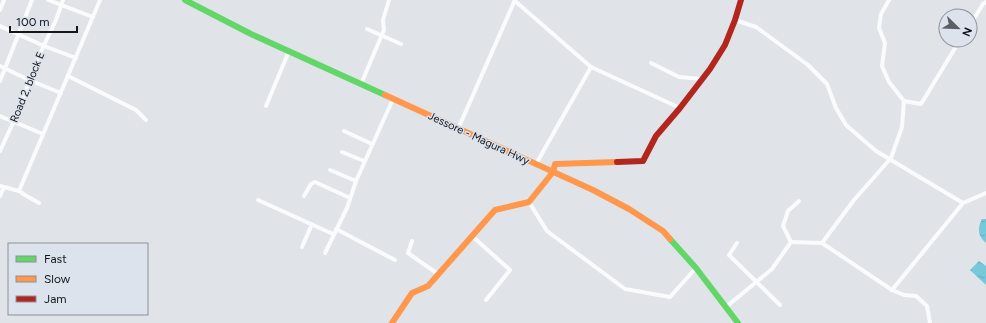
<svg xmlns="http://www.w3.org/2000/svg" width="986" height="323" font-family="Figtree,sans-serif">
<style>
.water{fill:url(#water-ripples)}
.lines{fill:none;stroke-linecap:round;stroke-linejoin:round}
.street{stroke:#fafbfc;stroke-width:4}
.fast{stroke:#63d668;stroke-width:6}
.slow{stroke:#ff974d;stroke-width:6}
.jam{stroke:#b3261e;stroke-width:6}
.labels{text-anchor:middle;stroke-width:3;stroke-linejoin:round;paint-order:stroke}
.street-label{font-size:11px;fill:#14161a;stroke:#dce3ed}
</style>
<defs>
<pattern id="water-ripples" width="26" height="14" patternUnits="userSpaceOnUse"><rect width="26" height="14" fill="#76c9da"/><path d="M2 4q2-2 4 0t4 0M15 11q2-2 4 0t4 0" fill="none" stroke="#65acba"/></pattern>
</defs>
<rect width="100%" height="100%" fill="#e0e4e9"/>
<g class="water">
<path d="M982,219H986V243C978,237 977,228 982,219Z"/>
<path d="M979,261L986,266V285L970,270Z"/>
</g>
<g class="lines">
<g class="street">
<path d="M48,0L93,17"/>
<path d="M515,1L591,67L680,108"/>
<path d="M0,10L4,0"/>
<path d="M735,20L756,27L808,65L827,84L836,108L846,125L876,151L963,203"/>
<path d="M970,25L983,4L986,2"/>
<path d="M0,26L44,46L76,58"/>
<path d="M367,29L401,44"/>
<path d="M651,63L679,77L702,79"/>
<path d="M0,66L29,80L61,93"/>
<path d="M68,76L136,110L146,120"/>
<path d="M0,81L32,0"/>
<path d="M361,84L384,30L383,20L389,0"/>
<path d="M904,101L921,104L960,40"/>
<path d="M266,106L289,51"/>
<path d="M0,116L43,134"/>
<path d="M458,129L515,0"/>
<path d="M344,131L372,144"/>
<path d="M0,151L19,110L36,62L56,20L63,0"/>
<path d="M342,152L364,161"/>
<path d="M536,164L591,67"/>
<path d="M330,170L356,181"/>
<path d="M0,186L19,191L25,195L39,203"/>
<path d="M19,191L100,0"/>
<path d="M0,196L4,187"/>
<path d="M304,196L311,184L315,182L350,198"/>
<path d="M258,200L333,234"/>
<path d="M529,202L547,231L625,289L670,297L696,268"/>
<path d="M336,229L395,260"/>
<path d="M472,236L510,270L486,300"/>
<path d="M412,241L408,253L438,274"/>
<path d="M791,242L783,226L788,211L799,201"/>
<path d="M737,243L729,255L780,305"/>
<path d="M822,243L892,290"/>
<path d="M302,247L312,224"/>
<path d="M325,253L347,208L356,181L393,99"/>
<path d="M726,307L772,269L791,242L822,243L854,200L891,158L902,127L904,101L889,82L882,66L885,43L879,28L881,14L889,0"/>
<path d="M930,323L927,306L916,296L904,295L892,290L963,203L986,193"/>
</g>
<g class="fast">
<path d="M185,0L251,34L385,95"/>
<path d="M670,239L696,268L738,323"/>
</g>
<g class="slow">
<path d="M385,95L593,190L629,209L663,231L670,239"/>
<path d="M392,323L412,293L428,286L495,210L529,202L553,172L555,164L617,162"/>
</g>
<path class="jam" d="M617,162L643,161L656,136L680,108L710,69L725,45L735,20L741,0"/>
</g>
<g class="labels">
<g class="street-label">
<text transform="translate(27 87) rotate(-68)" y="4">Road 2, block E</text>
<text transform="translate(479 138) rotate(25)" y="4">Jessore - Magura Hwy</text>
</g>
</g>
<rect x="8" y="243" width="140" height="72" fill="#dce3ed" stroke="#8c9199"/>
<rect x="16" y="256" width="20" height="6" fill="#63d668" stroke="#8c9199"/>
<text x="44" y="263" font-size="12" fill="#14161a">Fast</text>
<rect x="16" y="276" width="20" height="6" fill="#ff974d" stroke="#8c9199"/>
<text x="44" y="283" font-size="12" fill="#14161a">Slow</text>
<rect x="16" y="296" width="20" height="6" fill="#b3261e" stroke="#8c9199"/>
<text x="44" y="303" font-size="12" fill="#14161a">Jam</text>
<g transform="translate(958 28) rotate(113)"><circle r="19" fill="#dce3ed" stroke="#8c9199"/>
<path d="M0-3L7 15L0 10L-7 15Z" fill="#5b5e62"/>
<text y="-6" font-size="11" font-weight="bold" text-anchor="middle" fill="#14161a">N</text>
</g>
<path d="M10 26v6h67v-6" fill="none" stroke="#14161a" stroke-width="2"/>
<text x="16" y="26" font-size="12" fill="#14161a" stroke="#dce3ed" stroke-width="3" paint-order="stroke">100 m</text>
</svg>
